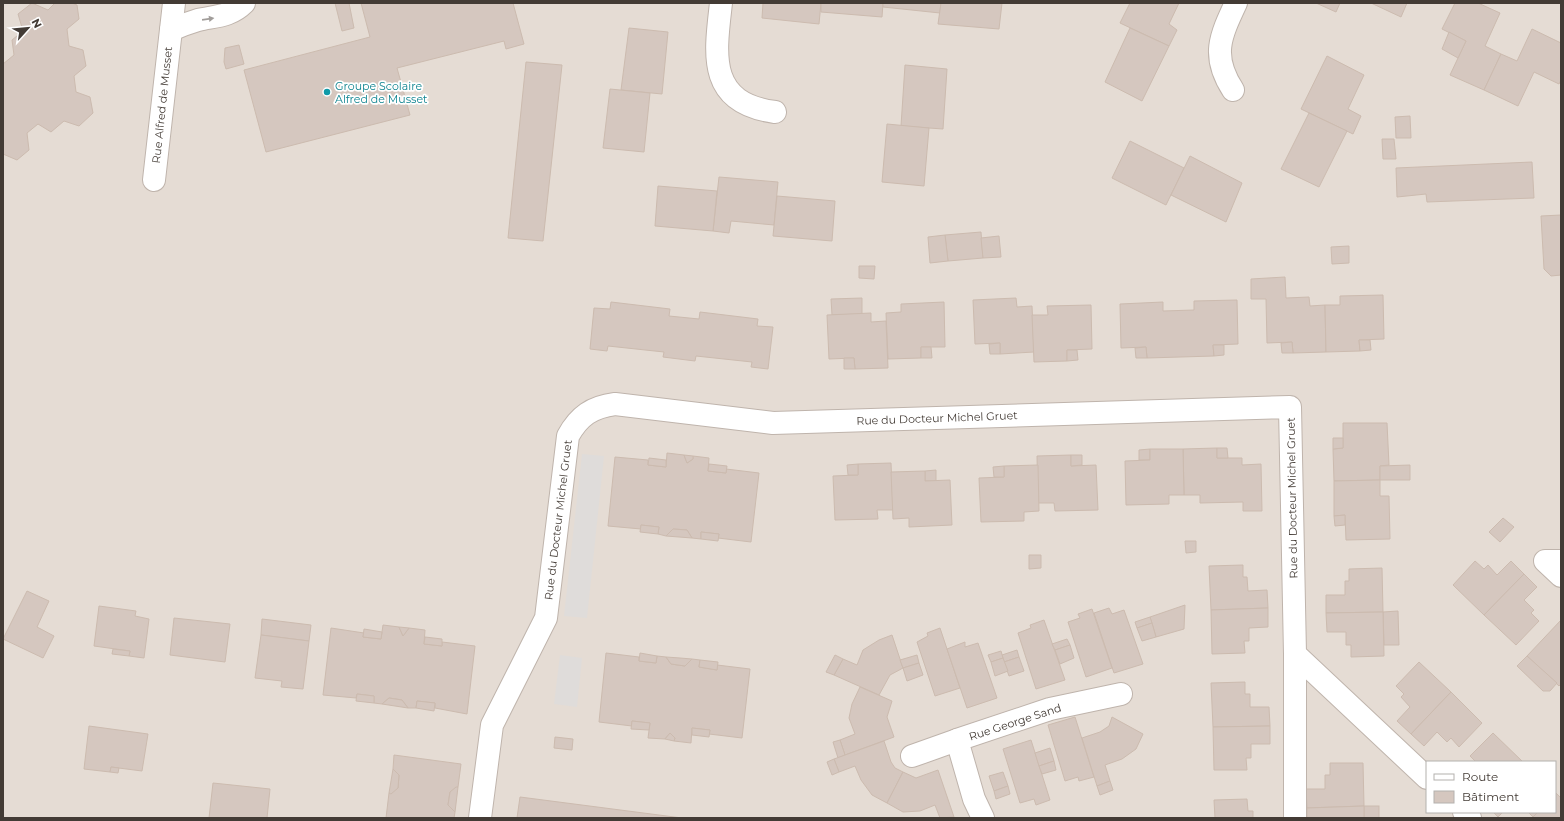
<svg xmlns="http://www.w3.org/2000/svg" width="1564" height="821" font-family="Montserrat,sans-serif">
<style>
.residential{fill:#e5dcd4;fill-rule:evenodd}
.parking{fill:#dfdcda}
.building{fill:#d5c7bf;stroke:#ccbbaf}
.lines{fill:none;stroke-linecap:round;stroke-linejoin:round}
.street-casing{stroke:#bfb4ac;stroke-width:24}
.street{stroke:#fff;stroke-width:22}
.oneway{fill:#a19d9a}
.culture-dot{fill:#0f9aa8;stroke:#fff;stroke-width:1.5}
.labels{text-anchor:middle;stroke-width:3.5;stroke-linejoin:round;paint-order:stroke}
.culture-label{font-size:11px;fill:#0d838f;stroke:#fff;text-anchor:start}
.street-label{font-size:11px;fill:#433b35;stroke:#fff}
</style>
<rect width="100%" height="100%" fill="#f1ebe5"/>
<path class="residential" d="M3,3H1561V818H3ZM1427,762H1555V812H1427Z"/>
<g class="parking">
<path d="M582,454L604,456L587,618L564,616Z"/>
<path d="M560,655L582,658L577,707L554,704Z"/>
</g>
<g class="building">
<path d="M32,3L48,10L55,3H72L77,5L79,19L67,29L69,46L83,50L86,66L74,76L76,92L90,97L93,113L79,126L64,121L51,132L38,124L27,133L29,150L17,160L3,154V64L14,55L12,40L23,31L18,14Z"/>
<path d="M335,3H349L354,28L342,31Z"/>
<path d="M361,3H513L524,44L506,49L504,41L397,68L410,115L266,152L244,70L370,37Z"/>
<path d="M763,3H821L819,24L762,18Z"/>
<path d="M821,3H883L882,17L821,12Z"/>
<path d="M883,3H941L940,13L883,7Z"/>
<path d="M941,3H1002L999,29L938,24Z"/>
<path d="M1130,3H1179L1169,24L1177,30L1169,46L1120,23Z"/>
<path d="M1316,3H1340L1336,12Z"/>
<path d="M1371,3H1407L1401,17Z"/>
<path d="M1455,3H1478L1500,13L1485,46L1501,54L1484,90L1450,75L1466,41L1442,29Z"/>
<path d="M629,28L668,32L662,94L621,90Z"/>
<path d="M1130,28L1169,46L1142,101L1105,82Z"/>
<path d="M1532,29L1561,43V80L1559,84L1534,72L1518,106L1484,90L1501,54L1517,61Z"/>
<path d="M1449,32L1466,41L1458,58L1442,49Z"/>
<path d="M239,45L244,64L226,69L224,62L225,48Z"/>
<path d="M1327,56L1364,75L1348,109L1361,116L1353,134L1301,109Z"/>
<path d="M526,62L562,65L543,241L508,238Z"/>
<path d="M905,65L947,69L943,129L901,126Z"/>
<path d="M610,89L650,93L644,152L603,148Z"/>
<path d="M1309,113L1347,131L1319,187L1281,169Z"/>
<path d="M1410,116L1411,138H1396L1395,117Z"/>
<path d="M887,124L929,128L924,186L882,182Z"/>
<path d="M1382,139H1394L1396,159H1383Z"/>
<path d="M1130,141L1184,168L1166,205L1112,178Z"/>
<path d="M1190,156L1242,183L1226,222L1171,195Z"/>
<path d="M1532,162L1534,198L1427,202L1426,194L1397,197L1396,168Z"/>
<path d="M719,177L778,182L774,225L731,221L729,233L713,231Z"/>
<path d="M658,186L717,191L713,231L655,226Z"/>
<path d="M777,196L835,201L832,241L773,236Z"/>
<path d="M1561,215V275L1551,276L1544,269L1541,216Z"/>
<path d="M981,232L983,258L948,261L945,235Z"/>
<path d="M945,235L948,261L930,263L928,237Z"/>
<path d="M999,236L1001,257L983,258L981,238Z"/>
<path d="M1349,246V263L1332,264L1331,247Z"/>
<path d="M859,266H875L874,279L859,278Z"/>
<path d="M1285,277L1286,298L1309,297L1310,306L1325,305L1326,352L1293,353L1292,342L1267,343L1266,299H1251V279Z"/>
<path d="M1383,295L1384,339L1359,340L1360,351L1326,352L1325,305H1340V296Z"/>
<path d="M862,298V314L832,315L831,299Z"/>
<path d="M1016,298L1017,307L1032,306L1034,352L1000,354V343L975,344L973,300Z"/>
<path d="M1237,300L1238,344L1213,345L1214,356L1147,358L1146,347L1121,348L1120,304L1163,302V311L1194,310V301Z"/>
<path d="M611,302L670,309L669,316L699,319L700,312L758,319L757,326L773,327L768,369L751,367L752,362L696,356L695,361L663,357L664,352L608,346L607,351L590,349L594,308L610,309Z"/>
<path d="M944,302L945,347H921V358L888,359L886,313L901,312V304Z"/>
<path d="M1091,305L1092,349L1067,350V361L1034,362L1032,315H1048L1047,306Z"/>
<path d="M871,313V322L886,321L888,368L855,369L854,358L829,359L827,315Z"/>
<path d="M1359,340H1370L1371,350L1360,351Z"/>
<path d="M1292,342L1293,353H1282L1281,343Z"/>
<path d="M1000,343V354H990L989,344Z"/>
<path d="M1213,345H1224V355L1214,356Z"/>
<path d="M921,347H931L932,358H921Z"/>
<path d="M1146,347L1147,358H1136L1135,348Z"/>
<path d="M1067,350H1077L1078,360L1067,361Z"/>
<path d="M844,358H854L855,369H844Z"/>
<path d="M1343,423H1387L1389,465L1380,466V480L1334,481L1333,449L1343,448Z"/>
<path d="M1333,438H1343V448L1333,449Z"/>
<path d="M1217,448V458H1242V465L1261,464L1262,511H1243V502L1200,503V495H1184L1183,449Z"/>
<path d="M1217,448H1227L1228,458H1217Z"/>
<path d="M1150,449V460H1139V450Z"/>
<path d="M1150,449H1183L1184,495H1169V504L1126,505L1125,461L1150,460Z"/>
<path d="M667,453L684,455L687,463L693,459V456L709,458L708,471L726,473V469L759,473L751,542L718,538L719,534L701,532V539L692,538L687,530L673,529L666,536L658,534L659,527L641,525V529L608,526L615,457L648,460V465L666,467Z"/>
<path d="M684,455L693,456V459L687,463Z"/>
<path d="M1071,455V466L1096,465L1098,510L1055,511L1054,503H1038L1037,456Z"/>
<path d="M1071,455H1082V465L1071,466Z"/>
<path d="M649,458L666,460V467L648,465Z"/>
<path d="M891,463L893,510H877L878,519L835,520L833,476L858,475V464Z"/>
<path d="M709,464L727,466L726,473L708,471Z"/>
<path d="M858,464V475H848L847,465Z"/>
<path d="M1038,465L1039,511L1024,512V521L981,522L979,478L1004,477V466Z"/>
<path d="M1410,465V480H1380V466Z"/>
<path d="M1004,466V477H994L993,467Z"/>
<path d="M936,470V481H925V471Z"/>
<path d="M925,471V481L950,480L952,525L909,527V518L893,519L891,472Z"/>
<path d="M1380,480V496H1389L1390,539L1346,540L1345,515L1334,516V481Z"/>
<path d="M1345,515V525L1335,526L1334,516Z"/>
<path d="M1503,518L1514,527L1500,542L1489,532Z"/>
<path d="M641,525L659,527L658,534L640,532Z"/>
<path d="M673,529L687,530L692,538L666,536Z"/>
<path d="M701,532L719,534L718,541L701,539Z"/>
<path d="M1185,541H1196V552L1186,553Z"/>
<path d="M1029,555H1041V568L1029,569Z"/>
<path d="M1475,561L1484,569L1488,565L1497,575L1511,561L1524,574L1484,615L1453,585Z"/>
<path d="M1243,565V577H1247L1248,591L1267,590L1268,608L1211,610L1209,566Z"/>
<path d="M1382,568L1383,612L1326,613V595H1345V581H1349V569Z"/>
<path d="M1524,574L1537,587L1524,600L1534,610L1531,613L1539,621L1516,645L1484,615Z"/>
<path d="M27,591L49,601L37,627L54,636L43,658L3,639Z"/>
<path d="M1185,605L1184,629L1156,637L1150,617Z"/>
<path d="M99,606L136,611L135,616L149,619L144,658L129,656L130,651L94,646Z"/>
<path d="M1109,608L1112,614L1124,610L1143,664L1114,673L1094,613Z"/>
<path d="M1268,608V627L1249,628V641H1244L1245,653L1212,654L1211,610Z"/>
<path d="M1092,609L1112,668L1086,677L1068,622L1080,618L1078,614Z"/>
<path d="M1398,611L1399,645H1384L1383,612Z"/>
<path d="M1383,612L1384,656L1351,657V645H1346V632H1327L1326,613Z"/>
<path d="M1150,617L1152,623L1137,628L1135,622Z"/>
<path d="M174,618L230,624L225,662L170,655Z"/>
<path d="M262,619L311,625L309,641L261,635Z"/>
<path d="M1044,620L1065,680L1036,689L1018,633L1031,628L1030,625Z"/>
<path d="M1561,620V684L1559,686L1527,656Z"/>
<path d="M1152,623L1156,637L1142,641L1137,628Z"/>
<path d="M383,625L399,627L403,636L409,628L425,630L424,644L442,646V642L475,646L467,714L435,708V703L417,701L416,708H408L402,700L389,698L382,704L374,703V696L357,694L356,698L323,695L331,628L364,633L363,637L381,639Z"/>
<path d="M399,627L409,628L403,636Z"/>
<path d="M940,628L960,688L935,696L917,642L928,636L927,633Z"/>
<path d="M364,629L382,632L381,639L363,637Z"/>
<path d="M261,635L309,641L303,689L281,687L282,681L255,678Z"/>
<path d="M892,635L903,668L890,675L879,695L834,675L843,659L857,665L863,650L879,640Z"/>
<path d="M425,637L442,639V646L424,644Z"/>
<path d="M1067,639L1070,645L1055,650L1052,644Z"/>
<path d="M965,642V647L978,643L997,698L967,708L947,649Z"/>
<path d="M1070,645L1074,658L1060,664L1055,650Z"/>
<path d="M113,649L130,651L129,656L112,654Z"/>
<path d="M1017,650L1019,657L1004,662L1002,655Z"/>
<path d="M1001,651L1003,658L991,662L988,655Z"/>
<path d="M606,653L639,657V661L656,663L657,656L666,657L671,664L685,666L692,659L700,660L699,667L717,670V665L750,669L742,738L709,734L710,730L692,728L691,743L674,741L675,738L670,733L665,739L648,738L650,723L632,721V726L599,722Z"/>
<path d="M640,653L657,656L656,663L639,661Z"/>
<path d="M835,655L843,659L834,675L826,672Z"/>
<path d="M917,655L919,663L903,668L900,660Z"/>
<path d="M1527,656L1557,683L1550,691H1543L1517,666Z"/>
<path d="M666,657L680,658L692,659L685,666L671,664Z"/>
<path d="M1019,657L1024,671L1009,676L1004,662Z"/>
<path d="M1003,658L1008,671L995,676L991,662Z"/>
<path d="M700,660L718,662L717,670L699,667Z"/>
<path d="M1419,662L1451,692L1411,734L1397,721L1410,707L1401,697L1404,694L1396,686Z"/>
<path d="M919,663L923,675L907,681L903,668Z"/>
<path d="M1245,682V694H1250V707H1269L1270,726L1213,727L1211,683Z"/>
<path d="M860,687L892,701L887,717L894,737L845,755L840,740L855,734L849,718L852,704Z"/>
<path d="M1451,692L1482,723L1459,747L1451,738L1447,742L1437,732L1424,746L1411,734Z"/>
<path d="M357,694L374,696V703L356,701Z"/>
<path d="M389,698L402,700L408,708L382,704Z"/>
<path d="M417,701L435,703L434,711L416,708Z"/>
<path d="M1075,717L1094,777L1079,781L1078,777L1065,781L1048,725Z"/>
<path d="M1112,717L1143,734L1136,749L1122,759L1105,765L1110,781L1097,786L1082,738L1100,732L1109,726Z"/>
<path d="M632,721L650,723L649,730L631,729Z"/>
<path d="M89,726L148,734L142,771L111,767L110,772L84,769Z"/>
<path d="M1270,726V744H1251V758H1246L1247,770H1214L1213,727Z"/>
<path d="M692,728L710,730L709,737L692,735Z"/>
<path d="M670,733L675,738L674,741L665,739Z"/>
<path d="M1493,733L1523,762H1476L1470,756Z"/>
<path d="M555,737L573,739L572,750L554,748Z"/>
<path d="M840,740L845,755L838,758L833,742Z"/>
<path d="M1031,740L1050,800L1036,805L1034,799L1020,803L1003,749Z"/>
<path d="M884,741L891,762L895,768L903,772L887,803L872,795L861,780L855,766L839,772L834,759Z"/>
<path d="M1050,748L1054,761L1039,766L1035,753Z"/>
<path d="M394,755L461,764L458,787L450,792L448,805L455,812L454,818H386L389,793L398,788L399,775L393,769Z"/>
<path d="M834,759L839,772L832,775L827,762Z"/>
<path d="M1054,761L1056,770L1042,774L1039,766Z"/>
<path d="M1330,763H1363L1364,806L1307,808L1306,789H1325V775H1330Z"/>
<path d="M111,767L119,768L118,773L110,772Z"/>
<path d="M393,769L399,775L398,788L391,794L389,793Z"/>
<path d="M938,770L954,817L940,818L935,805L920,811L903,812L887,803L903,772L916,778Z"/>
<path d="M1003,772L1008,786L994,791L989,776Z"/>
<path d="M1110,781L1113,790L1100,795L1097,786Z"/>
<path d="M213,783L270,789L267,818H209Z"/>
<path d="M1008,786L1010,794L996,799L994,791Z"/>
<path d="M456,787H458L455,812L448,805L450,792Z"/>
<path d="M1556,793L1561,798V818H1532L1538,812H1555Z"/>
<path d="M520,797L682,818H517Z"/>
<path d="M1247,799L1248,811H1253V818H1215L1214,800Z"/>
<rect x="1364" y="806" width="15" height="12"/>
<path d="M1364,806V818H1307V808Z"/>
<path d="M1493,812H1503L1498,817Z"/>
<path d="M1528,812H1538L1533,817Z"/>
</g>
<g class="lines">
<defs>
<g id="street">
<path d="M721,3C715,55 707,103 775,112"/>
<path d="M171,30C180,26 188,23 198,20C215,16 230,17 244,3"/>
<path d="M1233,90C1211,56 1220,37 1236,3"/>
<path d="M154,180L174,3"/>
<path d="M1561,561H1545L1561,576"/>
<path d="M912,756L957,740"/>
<path d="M1464,812L1470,818"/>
<path d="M480,818L492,725L546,618L568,436C579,416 592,407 615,404L773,423L1290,407L1295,654L1427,778"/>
<path d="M983,818L974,799L957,740L1050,709L1121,694"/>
<path d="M1295,818V654"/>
</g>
</defs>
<use href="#street" class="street-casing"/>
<use href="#street" class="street"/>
</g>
<defs><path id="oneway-solid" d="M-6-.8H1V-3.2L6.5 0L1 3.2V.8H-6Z"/></defs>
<use class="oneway" href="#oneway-solid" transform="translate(208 19) rotate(-8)"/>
<circle class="culture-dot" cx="327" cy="92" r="4"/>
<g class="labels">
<g class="culture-label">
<text x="335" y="90">Groupe Scolaire<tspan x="335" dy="13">Alfred de Musset</tspan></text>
</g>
<g class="street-label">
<text transform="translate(162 105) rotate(-84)" y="4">Rue Alfred de Musset</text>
<text transform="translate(937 418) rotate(-2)" y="4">Rue du Docteur Michel Gruet</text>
<text transform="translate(1292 498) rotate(-91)" y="4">Rue du Docteur Michel Gruet</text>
<text transform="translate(558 520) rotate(-83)" y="4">Rue du Docteur Michel Gruet</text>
<text transform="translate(1015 722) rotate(-18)" y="4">Rue George Sand</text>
</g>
</g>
<rect width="1564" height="821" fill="none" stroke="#433b35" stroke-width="8"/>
<rect x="1426" y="761" width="130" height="52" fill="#ffffff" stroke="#b4b1ae"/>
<rect x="1434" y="774" width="20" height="6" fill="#ffffff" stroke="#b4b1ae"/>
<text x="1462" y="781" font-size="12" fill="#433b35">Route</text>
<rect x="1434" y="791" width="20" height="12" fill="#d5c7bf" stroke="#b4b1ae"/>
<text x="1462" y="801" font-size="12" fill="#433b35">Bâtiment</text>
<g transform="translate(28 28) rotate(63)" stroke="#ffffff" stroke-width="3" paint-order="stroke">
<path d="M0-3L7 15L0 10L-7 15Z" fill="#433b35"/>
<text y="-6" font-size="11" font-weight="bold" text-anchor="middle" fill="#433b35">N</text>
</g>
</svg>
